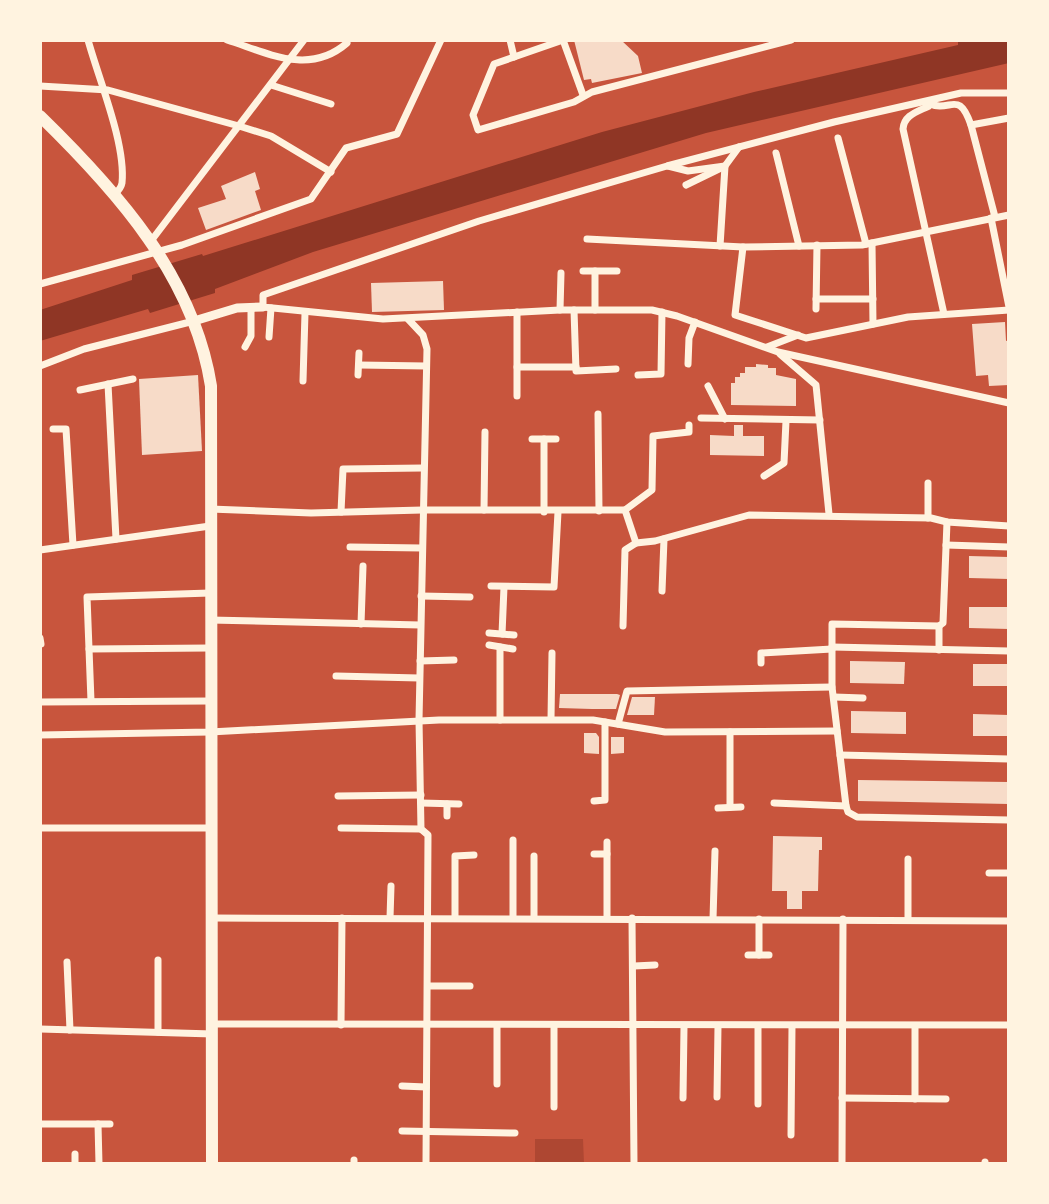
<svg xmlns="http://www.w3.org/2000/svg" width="1049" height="1204" font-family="'Source Serif 4',serif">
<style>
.green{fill:#ae4732}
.water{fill:#8f3625}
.building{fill:#f7dbc8}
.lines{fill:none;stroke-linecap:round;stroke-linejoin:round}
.minor{stroke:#fff3e0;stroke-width:7}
.tertiary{stroke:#fff3e0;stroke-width:9}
.primary{stroke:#fff3e0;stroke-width:12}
</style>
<rect width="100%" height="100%" fill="#c8553d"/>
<path class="green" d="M535,1139H583L584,1164H535Z"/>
<path class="water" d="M958,40H1009V63L706,133L313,252L215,289V293L150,313L148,309L40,341V310L132,280V275L202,254L203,256L602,132L754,92L958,45Z"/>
<g class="building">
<path d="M574,40H621L638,56L642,73L592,83L591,79L584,80Z"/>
<path d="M255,172L260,189L255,191L261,210L206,230L198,208L226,199L221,186Z"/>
<path d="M443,281L444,310L372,312L371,283Z"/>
<path d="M1005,322L1006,341L1009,340V385L989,386L988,375L976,376L972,324Z"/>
<path d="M756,364L768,365V368H776V375L796,379V406L731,405V383H735V377H740V373H745V367H756Z"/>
<path d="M198,375L202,451L142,455L139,379Z"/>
<path d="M734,425H743V436H764V456L710,455V435L734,436Z"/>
<path d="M969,556L1009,557V579L969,578Z"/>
<path d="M969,607H1009V629L969,628Z"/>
<path d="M850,661L905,662L904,684L850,683Z"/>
<rect x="973" y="664" width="36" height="22"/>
<path d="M560,694H617L620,695L616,709H592L559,708Z"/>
<path d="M632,697H655L654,715H627Z"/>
<path d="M851,711L906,712V734L851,733Z"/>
<path d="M973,714L1009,715V736H973Z"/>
<path d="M584,733H596L599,737V754L584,753Z"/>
<path d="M611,737H624V753L611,754Z"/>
<path d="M858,780L1009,782V804L858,801Z"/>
<path d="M773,836L822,837V850H819L818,891H802V909H787V891H772Z"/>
</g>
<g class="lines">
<g class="minor">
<path d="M88,40C99,80 126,144 122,183C121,189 117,192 113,196"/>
<path d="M227,40C268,53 309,76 347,43"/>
<path d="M510,40L514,57"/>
<path d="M563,40L494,64L473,115L478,130L574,102L592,92L791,40"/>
<path d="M563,40L583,95"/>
<path d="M271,85L331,104"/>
<path d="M40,86L108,90L239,126L271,136L331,172"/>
<path d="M1009,93H961L834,122L667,166L479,221L263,295V307L383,319L560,310H652L677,316L778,352L1009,403"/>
<path d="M928,103C951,114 958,88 971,125L1009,118"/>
<path d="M929,106C917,112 904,115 903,129L944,314"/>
<path d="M971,125L995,217"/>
<path d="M838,138L866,244"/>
<path d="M776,153L799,246"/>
<path d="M668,166L688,171L725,166"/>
<path d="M686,185L723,167"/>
<path d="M991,218L1009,307"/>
<path d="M587,239L743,247L862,245L1009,215"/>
<path d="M151,241L304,40"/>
<path d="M872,243L873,324"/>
<path d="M720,246L725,166L739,147"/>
<path d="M743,247L735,315L806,338L908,317L1009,310"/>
<path d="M583,271H617"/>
<path d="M595,271V310"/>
<path d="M40,284L182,245L311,199L346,148L397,134L441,40"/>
<path d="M816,299H873"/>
<path d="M816,309L817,245"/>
<path d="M560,310L561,273"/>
<path d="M574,310L576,371L616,369"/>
<path d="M517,312V396"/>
<path d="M408,319L423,335L427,349L419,720L421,829L428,835L426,1164"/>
<path d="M269,337L271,308"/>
<path d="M245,347L251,336V307"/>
<path d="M767,347L798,335"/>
<path d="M780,354L816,385L829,514"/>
<path d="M688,364L689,338L695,322"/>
<path d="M359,365L426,366"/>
<path d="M40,366L84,349L194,321"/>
<path d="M517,367H576"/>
<path d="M358,375L359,353"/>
<path d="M638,375L661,374L662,312"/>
<path d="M303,381L305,313"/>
<path d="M108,384L116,539"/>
<path d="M708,386L725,419"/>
<path d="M80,390L133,379"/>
<path d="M598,414L599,511"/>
<path d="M701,418L820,420"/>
<path d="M53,429H66L73,545"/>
<path d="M532,439H556"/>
<path d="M764,476L784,463L786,421"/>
<path d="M928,483V518"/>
<path d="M210,509L311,513L422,510H625L636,543L655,541L749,515L931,518L947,522L1009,526"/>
<path d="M484,510L485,432"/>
<path d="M625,510L652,490L653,436L689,432V425"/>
<path d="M341,512L343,469L423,468"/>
<path d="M544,512V439"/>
<path d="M947,522L943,623L939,626L832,624V687L846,806L848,812L857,817L1009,820"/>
<path d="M946,545L1009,547"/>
<path d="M350,547L422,548"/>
<path d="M40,550L210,526"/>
<path d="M491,586L554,587L558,512"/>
<path d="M662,591L664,539"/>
<path d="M421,596L470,597"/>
<path d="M210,620L420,625"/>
<path d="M361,624L363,566"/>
<path d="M623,626L625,550L636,543"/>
<path d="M489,633L514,635"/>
<path d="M502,634L504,587"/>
<path d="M40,638L41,644"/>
<path d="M489,645L513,649"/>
<path d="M832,647L1009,651"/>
<path d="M89,649L210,648"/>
<path d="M939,650V626"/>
<path d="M420,661L454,660"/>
<path d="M761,663V653L832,649"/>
<path d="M336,676L419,678"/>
<path d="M834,697L863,698"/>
<path d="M91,701L87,597L210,593"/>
<path d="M40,702L210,701"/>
<path d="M551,719L552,653"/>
<path d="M500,720V647"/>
<path d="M618,724L627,691L832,687"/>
<path d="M730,732V807"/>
<path d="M40,735L210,732L439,720H593L665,732L837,731"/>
<path d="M840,755L1009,759"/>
<path d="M338,796L421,795"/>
<path d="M594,801L605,800V722"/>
<path d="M421,803L459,804"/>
<path d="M774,803L846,806"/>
<path d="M447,804V816"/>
<path d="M718,808L741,807"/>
<path d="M40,828H210"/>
<path d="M341,828L421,829"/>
<path d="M607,842V918"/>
<path d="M594,854H607"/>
<path d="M908,859V920"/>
<path d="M989,873H1009"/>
<path d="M212,918L1009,921"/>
<path d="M390,918L391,886"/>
<path d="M455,918V856L474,855"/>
<path d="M513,918V840"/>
<path d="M534,918V856"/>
<path d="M632,918L634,1164"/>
<path d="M713,919L715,851"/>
<path d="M759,919V955"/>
<path d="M748,955H769"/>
<path d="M67,962L70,1030"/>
<path d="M634,966L655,965"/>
<path d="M428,986H470"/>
<path d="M213,1024L1009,1025"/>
<path d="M341,1025L342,918"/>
<path d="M554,1026V1107"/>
<path d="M758,1026V1104"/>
<path d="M915,1026V1099"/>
<path d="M40,1029L213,1034"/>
<path d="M158,1032V960"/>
<path d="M497,1084V1026"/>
<path d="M402,1086L426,1087"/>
<path d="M717,1097L718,1026"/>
<path d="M683,1098L684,1027"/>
<path d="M842,1098L946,1099"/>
<path d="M40,1124H110"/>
<path d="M98,1124L99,1164"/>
<path d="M402,1131L515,1133"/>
<path d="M791,1135L792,1026"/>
<path d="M75,1154V1164"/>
<path d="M354,1164V1160"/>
<path d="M842,1164L843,919"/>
<path d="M985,1164V1162"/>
</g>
<path class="tertiary" d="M194,321L237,308L263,307"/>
<path class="primary" d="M40,116C117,191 194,277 211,386L212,1164"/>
</g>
<rect width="1049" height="1204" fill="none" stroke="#fff3e0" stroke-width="84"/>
</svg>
